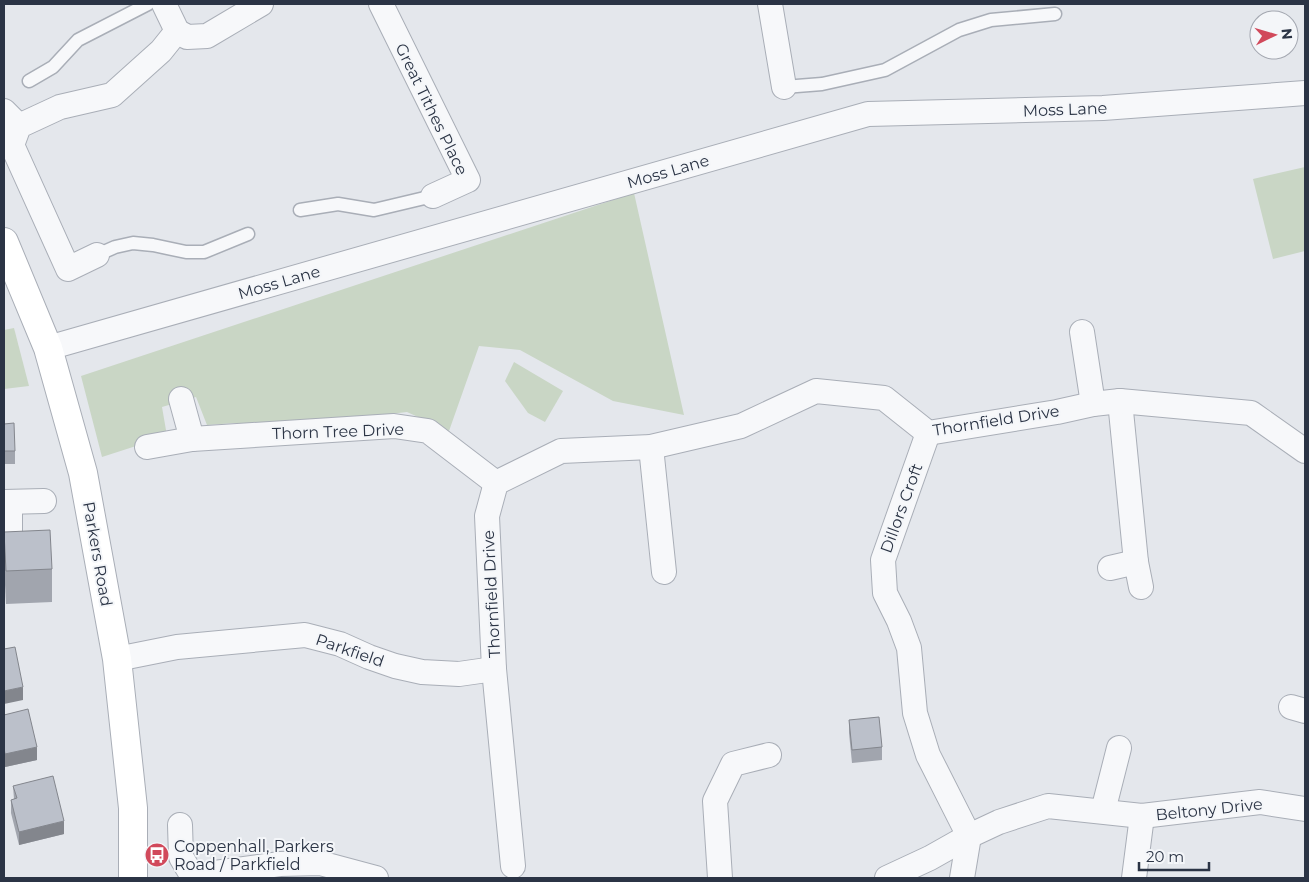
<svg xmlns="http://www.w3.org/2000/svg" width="1309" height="882" font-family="Montserrat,sans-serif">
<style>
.green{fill:#c9d6c5}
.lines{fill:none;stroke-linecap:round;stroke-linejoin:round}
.lane-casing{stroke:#a9aeb7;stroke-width:15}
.street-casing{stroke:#a9aeb7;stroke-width:26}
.secondary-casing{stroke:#a9aeb7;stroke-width:30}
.lane{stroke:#f7f8fa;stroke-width:12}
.street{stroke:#f7f8fa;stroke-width:24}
.secondary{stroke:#fff;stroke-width:28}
.wall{fill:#a1a5ae}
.shaded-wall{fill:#83868d}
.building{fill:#bbc0ca;stroke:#83868d}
.labels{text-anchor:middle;stroke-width:4;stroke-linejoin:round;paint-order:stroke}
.street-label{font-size:16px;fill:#2b3445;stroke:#f4f6f9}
.poi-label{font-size:16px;fill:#2b3445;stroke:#f4f6f9;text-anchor:start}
</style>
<rect width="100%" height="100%" fill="#e4e7ec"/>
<g class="green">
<path d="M1305,167V251L1273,259L1253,179Z"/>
<path d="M634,193L684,415L613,401L520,350L479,346L449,431L407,412L306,424L235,423L207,425L196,397L162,407L167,436L102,457L81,376Z"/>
<path d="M14,328L29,386L4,389V330Z"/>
<path d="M514,362L563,391L545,422L528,413L505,381Z"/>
</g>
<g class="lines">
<defs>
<g id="lane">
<path d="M29,81L53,67L78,40L148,4"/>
<path d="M784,87L822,84L885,70L959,30L991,20L1055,14"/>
<path d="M300,210L338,204L374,210L433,196"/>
<path d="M97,255L115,247L133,243L153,245L186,252H204L248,234"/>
</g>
<g id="street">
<path d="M164,4L177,31L187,37L207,36L261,4"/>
<path d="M381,4L468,180L433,196"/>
<path d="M770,4L784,87"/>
<path d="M4,111L19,126"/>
<path d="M97,255L68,269L12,145L19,126L60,107L112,95L161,51L177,31"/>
<path d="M1082,332L1093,404"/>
<path d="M48,348L868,114L1103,108L1305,93"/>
<path d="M181,399L192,439"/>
<path d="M1120,401L1136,562L1141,587"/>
<path d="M928,433L883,560L885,593L899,621L909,648L915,713L928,755L969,836"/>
<path d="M147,447L192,439L394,426L428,431L496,483"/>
<path d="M651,447L664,572"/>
<path d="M4,502L44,501"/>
<path d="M10,502V540"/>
<path d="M1110,568L1136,562"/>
<path d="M117,659L177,647L305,635L340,644L369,657L395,666L422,672L459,674L494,669"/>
<path d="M1291,707L1305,711"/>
<path d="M1103,811L1119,748"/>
<path d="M180,825L181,857L190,872L200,875L280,864L320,863L376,878"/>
<path d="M513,866L494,669L487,516L496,483L561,451L651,447L741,426L816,391L884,398L928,433L1057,412L1093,404L1120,401L1251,413L1305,451"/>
<path d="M720,878L715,801L733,764L769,755"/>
<path d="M887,878L930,858L969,836L999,822L1048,806L1142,816L1260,802L1305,809"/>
<path d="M962,878L969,836"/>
<path d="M1134,878L1142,816"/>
</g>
<path id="secondary" d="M4,242L48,348L83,473L117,659L133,808V878"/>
</defs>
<use href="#lane" class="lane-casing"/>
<use href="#street" class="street-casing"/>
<use href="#secondary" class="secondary-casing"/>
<use href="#lane" class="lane"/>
<use href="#street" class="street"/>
<use href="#secondary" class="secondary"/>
</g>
<g class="wall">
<path d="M4,424L15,451V464H4Z"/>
<path d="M4,532L52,569V602L6,604L4,565Z"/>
<path d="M4,715L37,760L5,767L4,761Z"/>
<path d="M849,720L882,747V760L852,763L849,733Z"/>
<path d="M13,786L64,834L19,845L11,813V800L14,799Z"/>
</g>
<g class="shaded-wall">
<path d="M23,687V700L4,704V691Z"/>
<path d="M37,747V760L5,767V754Z"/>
<path d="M64,821V834L19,845V832Z"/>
</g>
<g class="building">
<path d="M14,423L15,451H4V424Z"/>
<path d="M50,530L52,569L6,571L4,532Z"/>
<path d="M15,647L23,687L4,691V649Z"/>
<path d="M28,709L37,747L5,754L4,748V715Z"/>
<path d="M879,717L882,747L852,750L849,720Z"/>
<path d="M53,776L64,821L19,832L11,800L17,798L13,786Z"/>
</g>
<defs>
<symbol id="bus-disc" viewBox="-11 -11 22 22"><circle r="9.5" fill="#d1495b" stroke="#f4f6f9"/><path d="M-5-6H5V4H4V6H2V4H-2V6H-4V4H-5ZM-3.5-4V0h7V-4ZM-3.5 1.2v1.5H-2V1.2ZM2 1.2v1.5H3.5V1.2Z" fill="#fff"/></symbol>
</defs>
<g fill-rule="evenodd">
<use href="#bus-disc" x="143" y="841" width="28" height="28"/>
</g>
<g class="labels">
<g class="street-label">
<text transform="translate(432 109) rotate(64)" y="6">Great Tithes Place</text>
<text transform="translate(1065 109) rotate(-2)" y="6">Moss Lane</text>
<text transform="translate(668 171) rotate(-16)" y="6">Moss Lane</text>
<text transform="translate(279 282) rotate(-16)" y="6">Moss Lane</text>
<text transform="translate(996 420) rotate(-9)" y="6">Thornfield Drive</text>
<text transform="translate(338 431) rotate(-2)" y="6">Thorn Tree Drive</text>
<text transform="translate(901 508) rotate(-70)" y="6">Dillors Croft</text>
<text transform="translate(98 554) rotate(80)" y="6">Parkers Road</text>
<text transform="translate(491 594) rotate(-93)" y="6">Thornfield Drive</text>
<text transform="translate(350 650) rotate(19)" y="6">Parkfield</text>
<text transform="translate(1209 809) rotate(-6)" y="6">Beltony Drive</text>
</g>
<g class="poi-label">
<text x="174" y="852">Coppenhall, Parkers<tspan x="174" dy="18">Road / Parkfield</tspan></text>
</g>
</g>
<rect width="1309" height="882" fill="none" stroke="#2b3445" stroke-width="10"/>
<g transform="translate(1274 35) rotate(85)"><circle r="24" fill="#f4f6f9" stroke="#a4a8b1"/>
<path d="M0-4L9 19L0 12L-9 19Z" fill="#d1495b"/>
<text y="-8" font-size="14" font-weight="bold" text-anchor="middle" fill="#2b3445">N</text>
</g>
<path d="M1139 862v8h70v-8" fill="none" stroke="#2b3445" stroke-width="2.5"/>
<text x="1146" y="862" font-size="15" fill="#2b3445" stroke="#f4f6f9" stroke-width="4" paint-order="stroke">20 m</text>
</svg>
